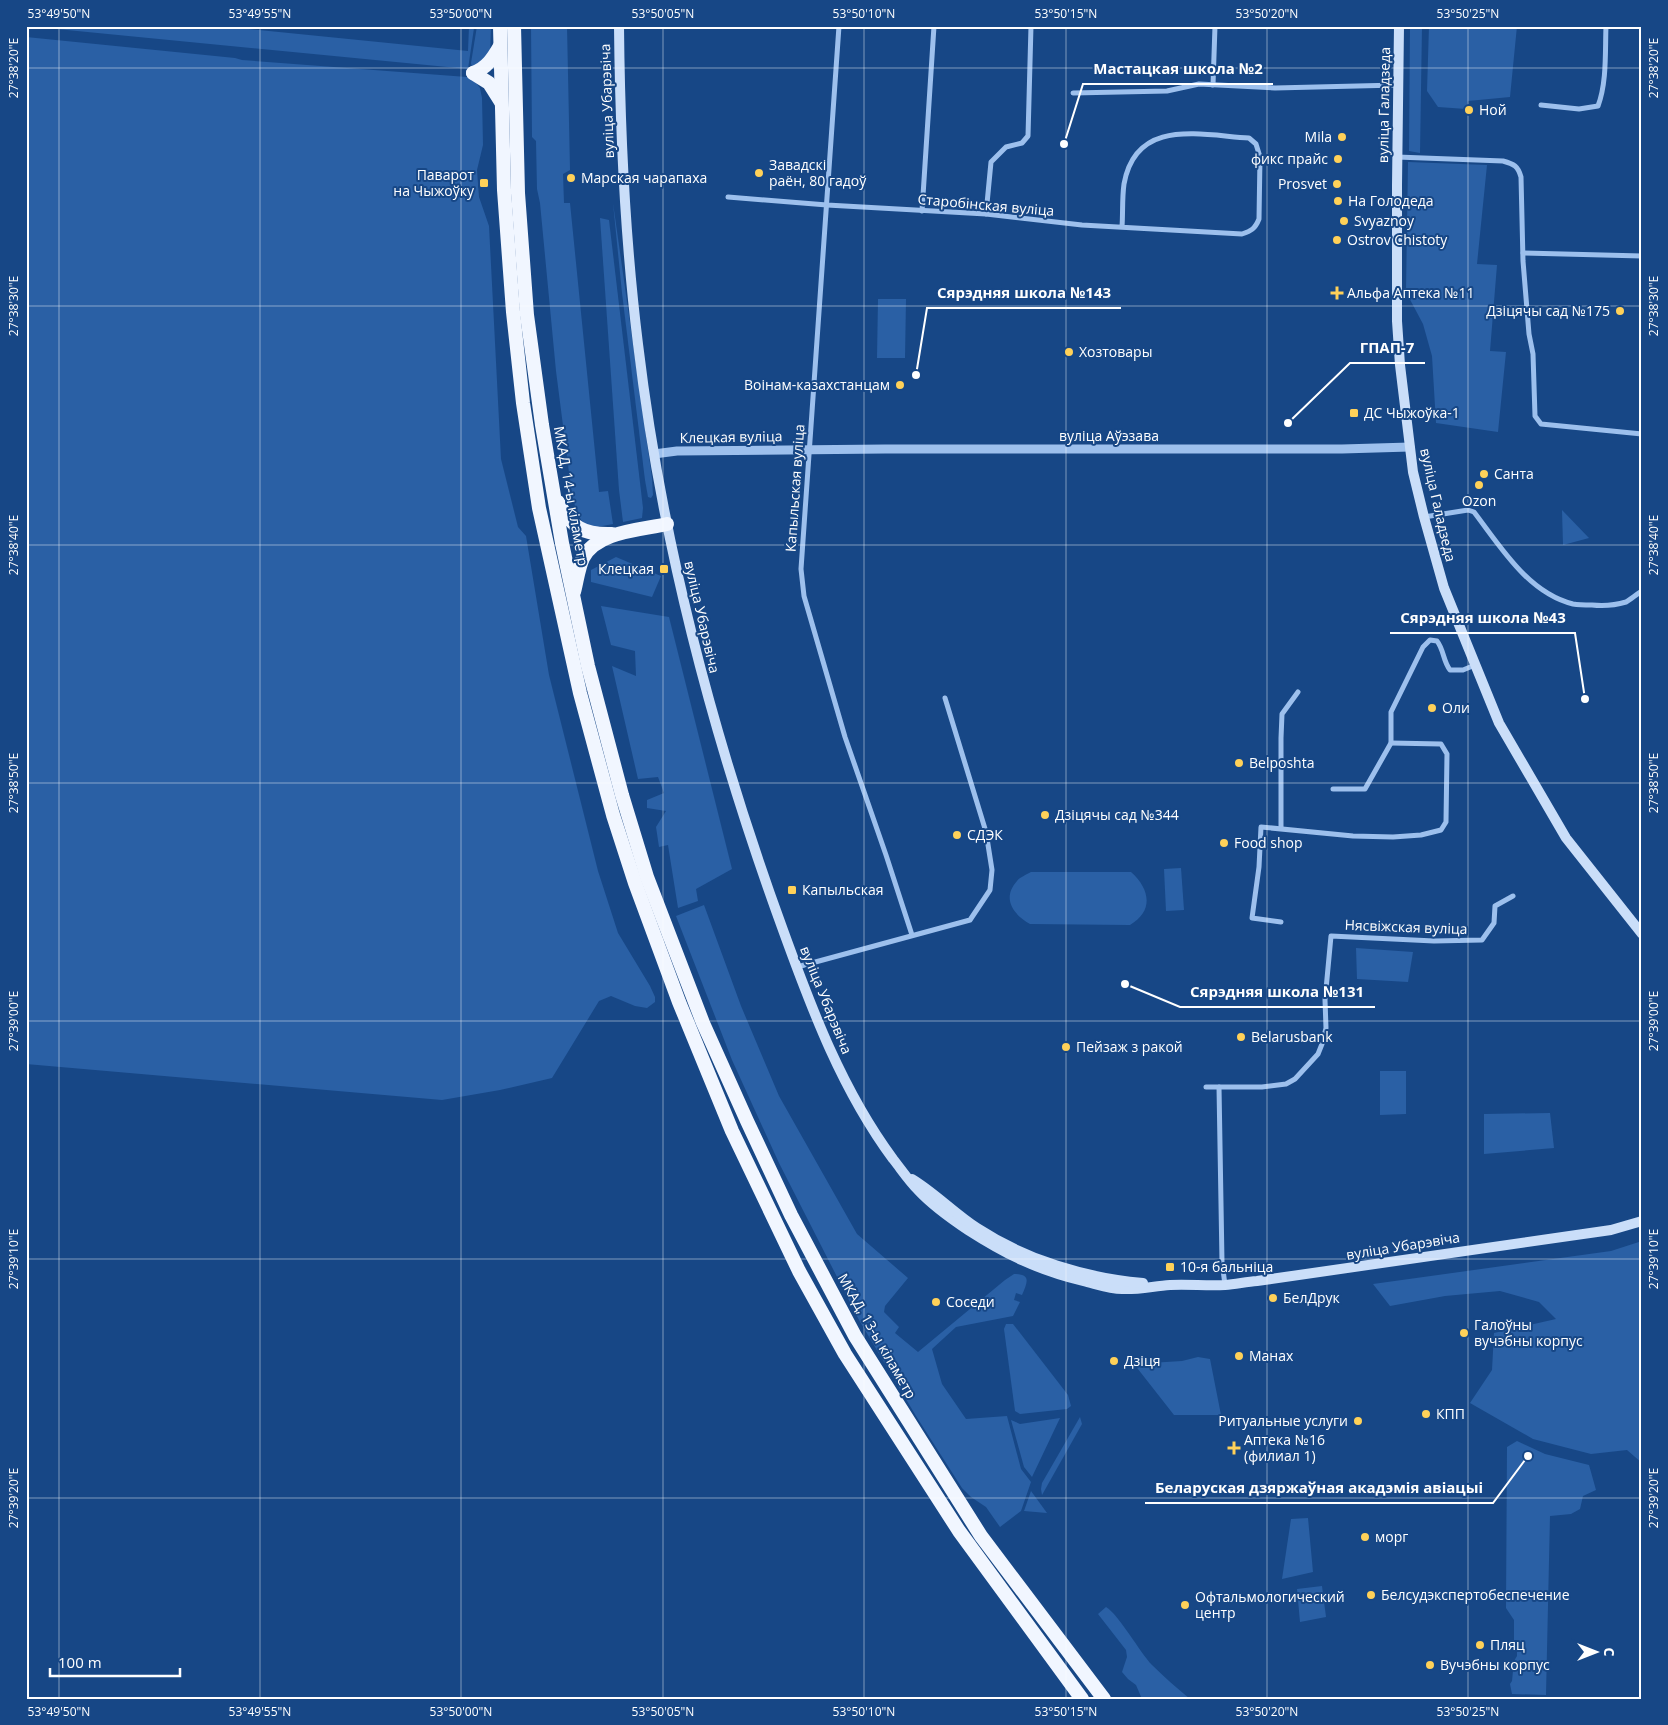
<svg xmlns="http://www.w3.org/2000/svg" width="1668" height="1725" font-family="'Open Sans',sans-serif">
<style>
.green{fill:#2a60a5}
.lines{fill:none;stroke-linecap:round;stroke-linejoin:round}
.minor{stroke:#9dc0ed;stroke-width:5}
.tertiary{stroke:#9dc0ed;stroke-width:9}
.secondary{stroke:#cadef9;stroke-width:10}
.trunk{stroke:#f1f6ff;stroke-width:14}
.ticks{fill:none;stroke:#fff;stroke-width:1;stroke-opacity:0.45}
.poi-dot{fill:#ffd159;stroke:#174786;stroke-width:2}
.labels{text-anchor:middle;stroke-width:4;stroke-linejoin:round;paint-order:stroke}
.street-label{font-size:14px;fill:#fff;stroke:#174786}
.poi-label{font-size:14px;fill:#fff;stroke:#174786;text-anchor:start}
.leader{fill:none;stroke:#fff;stroke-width:2}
.callout-dot{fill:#fff;stroke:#174786;stroke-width:2}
.callout-label{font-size:15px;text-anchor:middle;font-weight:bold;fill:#fff;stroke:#174786;stroke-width:4;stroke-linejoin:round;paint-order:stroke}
.neatline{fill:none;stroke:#fff;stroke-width:2}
.ticks-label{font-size:12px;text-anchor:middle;fill:#fff}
</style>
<rect width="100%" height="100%" fill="#174786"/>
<g class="green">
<path d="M26,26H219L468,51L469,26H474V28L468,69Z"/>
<path d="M477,26H491L490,54L472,69L471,63Z"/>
<path d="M531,26H567L570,170L563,174L564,203H570L599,492L608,491L613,524L597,527H591L583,523L576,511L571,488L556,371L540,203L537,189L536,141L532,137Z"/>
<path d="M1410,26H1422L1420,153L1409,151Z"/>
<path d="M1429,26H1517L1510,97L1468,101L1466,109L1438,107L1427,91Z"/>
<path d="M26,37L235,58L242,60L467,77L474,80L480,88L482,98L483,145L477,170L479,197L489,226L501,459L518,527L526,536L549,675L598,871L618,933L650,986L655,997V1002L647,1008L635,1006L611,996L599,1001L552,1078L500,1090L442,1100L26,1064Z"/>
<path d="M1408,162L1487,165L1477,264L1497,265L1490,351L1506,352L1498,432L1436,423L1432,356L1423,324L1406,292Z"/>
<path d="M613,203L652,478L653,495L651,498L648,497L645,480L622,293Z"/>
<path d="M600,218L609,220L643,508L642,518L623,522L619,490Z"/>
<path d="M878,299H906L905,358H877Z"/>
<path d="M1562,510L1589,538L1563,545Z"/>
<path d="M616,557L661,576L652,597L591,582V570Z"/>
<path d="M601,606L669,617L732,869L696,889L698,901L678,908L668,845L659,847L656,827L666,811L647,808V800L664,793L658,777L638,779L612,666L636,676L635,651L611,645Z"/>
<path d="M1181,868L1184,910L1166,911L1164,869Z"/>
<path d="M1031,872H1131C1150,889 1154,911 1130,925L1030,924C1014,915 1001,899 1017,881C1020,877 1026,875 1031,872Z"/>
<path d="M704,905L741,1006L779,1096L857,1234L908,1278L885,1306L884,1312L899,1327L895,1333L918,1352L1005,1280L1014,1274C1032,1274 1027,1283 1022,1295L1016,1293L1014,1300L1020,1302L1013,1316L956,1327L932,1349L942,1384L966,1419L1007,1416L1021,1469L1031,1482L1021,1511L1000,1527L986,1507L971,1497L962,1488L916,1416L859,1320L779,1163L732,1060L676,916Z"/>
<path d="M1356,948L1413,952L1408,982L1357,979Z"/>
<path d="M1380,1071H1406V1114L1380,1115Z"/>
<path d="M1550,1113L1554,1148L1484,1154V1114Z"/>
<path d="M1642,1241V1463L1627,1450L1591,1454L1533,1439L1470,1403L1492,1370L1494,1333L1556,1319L1539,1302L1500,1291L1445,1296L1390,1306L1373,1284L1611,1251Z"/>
<path d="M1006,1324H1013L1068,1395L1071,1406L1067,1409L1020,1414L1015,1411L1004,1329Z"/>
<path d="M1198,1357L1210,1359L1221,1415H1174L1134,1364L1182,1361Z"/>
<path d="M1080,1417L1082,1424L1042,1495L1041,1489L1042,1483Z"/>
<path d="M1060,1418L1032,1477L1024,1467L1011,1420L1020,1424Z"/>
<path d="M1517,1441L1545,1454L1589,1465L1596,1490L1583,1496L1580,1509L1571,1514L1550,1516L1546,1695L1512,1694L1510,1684L1512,1681L1514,1661L1517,1656V1640H1514V1620L1506,1608L1507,1447Z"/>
<path d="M1031,1491L1047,1513L1024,1511Z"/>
<path d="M1308,1518L1313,1572L1282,1579L1291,1519Z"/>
<path d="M1322,1586L1326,1617L1300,1622L1297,1589Z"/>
<path d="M1106,1607C1119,1615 1139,1651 1152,1665C1164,1677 1177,1688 1190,1699H1142L1136,1685L1128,1679L1122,1672L1127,1657L1126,1650L1098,1614Z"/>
</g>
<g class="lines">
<g class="minor">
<path d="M839,26L801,569L804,596L845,737L886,855L912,935"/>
<path d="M1213,85L1215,26"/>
<path d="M1073,93L1167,91L1199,84L1275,88L1398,85"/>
<path d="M1541,105L1579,109L1598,106C1607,82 1605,52 1606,26"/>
<path d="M1397,157L1503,161C1514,164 1518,166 1521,177L1523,261L1529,334L1533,354L1535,416L1541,424L1642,434"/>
<path d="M728,197L827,205L986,214L1082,225L1242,234C1251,231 1255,229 1259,219L1260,157L1256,144L1249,138C1199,135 1136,118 1124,184C1122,198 1123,213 1122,227"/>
<path d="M922,211L934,26"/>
<path d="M986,214L991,162L1006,147L1022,143L1028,136L1031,26"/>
<path d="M1523,253L1642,256"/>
<path d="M1424,517L1468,510L1474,512C1500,546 1528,593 1573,604C1579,605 1586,605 1592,605C1602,606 1616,605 1626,602C1631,599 1637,594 1642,591"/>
<path d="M1333,789H1365L1391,743V712L1423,647L1430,640L1437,641C1444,650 1443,661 1450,670H1463L1475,665"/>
<path d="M1281,828V738L1282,714L1298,692"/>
<path d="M1281,922L1252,918L1259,867L1261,827L1353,836L1393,837L1421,835L1441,830L1446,822L1447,754L1441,744L1391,743"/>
<path d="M797,967L970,920L990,890L992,870L986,832L945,698"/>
<path d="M1206,1087H1262L1286,1084L1295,1079L1318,1054L1322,1044L1326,1028L1325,1000L1331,936L1434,941L1482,940L1494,923L1495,906L1513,896"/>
<path d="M1219,1087L1222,1262L1225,1285"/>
</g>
<path class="tertiary" d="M654,454L677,451L885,449H1342L1410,447"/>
<g class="secondary">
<path d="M619,26C620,132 625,239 638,344C662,545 714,741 783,930C812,1010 842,1090 893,1159C901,1169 909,1181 918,1190C932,1205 950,1218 968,1230C1007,1255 1038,1270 1083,1281C1096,1284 1109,1289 1122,1289C1138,1290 1154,1286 1170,1285C1188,1284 1207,1286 1225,1285C1236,1284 1246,1282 1257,1281L1611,1230L1642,1221"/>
<path d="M1399,26L1397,185V321L1400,365L1413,472L1424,517L1444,588L1499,723L1566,838L1642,934"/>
<path d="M912,1179C935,1193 954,1213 977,1228C1026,1260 1085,1278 1143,1283"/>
</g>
<g class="trunk">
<path d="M500,26L504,190L513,312L523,403L539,508L580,693L613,815L635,883L679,1002L732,1131L799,1271L845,1354L959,1531L1082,1699"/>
<path d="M514,26L518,193L527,315L542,425L562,543L588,666L622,795L647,877L703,1023L747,1121L791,1215L855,1336L981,1536L1104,1699"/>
<path d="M473,73L489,83L501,102"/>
<path d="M473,73C487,68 493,58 500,46"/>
<path d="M558,502C572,528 583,535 612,534"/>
<path d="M574,592C577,581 578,569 583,558C597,531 641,530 667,524"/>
</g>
</g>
<path class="ticks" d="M59,26V1699M260,26V1699M461,26V1699M663,26V1699M864,26V1699M1066,26V1699M1267,26V1699M1468,26V1699M26,68H1642M26,306H1642M26,545H1642M26,783H1642M26,1021H1642M26,1259H1642M26,1498H1642"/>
<g class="poi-dot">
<circle cx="1469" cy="110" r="5"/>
<circle cx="1342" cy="137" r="5"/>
<circle cx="1338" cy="159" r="5"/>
<circle cx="759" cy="173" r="5"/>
<circle cx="571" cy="178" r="5"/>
<rect x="479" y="178" width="10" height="10" rx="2.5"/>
<circle cx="1337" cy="184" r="5"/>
<circle cx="1338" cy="201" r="5"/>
<circle cx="1344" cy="221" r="5"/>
<circle cx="1337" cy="240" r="5"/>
<path d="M1334.5 285.5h5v5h5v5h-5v5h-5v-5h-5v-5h5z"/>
<circle cx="1620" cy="311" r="5"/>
<circle cx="1069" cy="352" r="5"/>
<circle cx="900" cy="385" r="5"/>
<rect x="1349" y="408" width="10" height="10" rx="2.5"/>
<circle cx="1484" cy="474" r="5"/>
<circle cx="1479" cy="485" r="5"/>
<rect x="659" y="564" width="10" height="10" rx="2.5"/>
<circle cx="1432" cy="708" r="5"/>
<circle cx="1239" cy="763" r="5"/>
<circle cx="1045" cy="815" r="5"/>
<circle cx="957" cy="835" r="5"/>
<circle cx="1224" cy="843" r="5"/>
<rect x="787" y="885" width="10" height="10" rx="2.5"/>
<circle cx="1241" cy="1037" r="5"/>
<circle cx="1066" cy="1047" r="5"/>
<rect x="1165" y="1262" width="10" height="10" rx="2.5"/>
<circle cx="1273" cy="1298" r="5"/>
<circle cx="936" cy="1302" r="5"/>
<circle cx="1464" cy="1333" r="5"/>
<circle cx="1239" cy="1356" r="5"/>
<circle cx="1114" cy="1361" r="5"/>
<circle cx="1426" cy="1414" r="5"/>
<circle cx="1358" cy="1421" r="5"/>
<path d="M1231.5 1440.5h5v5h5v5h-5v5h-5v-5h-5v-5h5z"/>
<circle cx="1365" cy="1537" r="5"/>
<circle cx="1371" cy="1595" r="5"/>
<circle cx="1185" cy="1605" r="5"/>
<circle cx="1480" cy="1645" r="5"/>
<circle cx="1430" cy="1665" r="5"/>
</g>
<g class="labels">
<g class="street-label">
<text transform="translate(607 101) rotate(-92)" y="5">вуліца Убарэвіча</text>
<text transform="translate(1384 105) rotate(-89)" y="5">вуліца Галадзеда</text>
<text transform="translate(986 205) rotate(5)" y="5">Старобінская вуліца</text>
<text x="1109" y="441">вуліца Аўэзава</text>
<text transform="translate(731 437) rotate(-1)" y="5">Клецкая вуліца</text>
<text transform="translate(795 488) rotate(-86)" y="5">Капыльская вуліца</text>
<text transform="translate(571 496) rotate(80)" y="5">МКАД, 14-ы кіламетр</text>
<text transform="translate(1438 505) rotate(77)" y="5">вуліца Галадзеда</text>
<text transform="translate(702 617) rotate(77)" y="5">вуліца Убарэвіча</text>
<text transform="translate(1406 927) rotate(2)" y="5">Нясвіжская вуліца</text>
<text transform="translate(826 1000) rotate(68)" y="5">вуліца Убарэвіча</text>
<text transform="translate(1403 1246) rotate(-9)" y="5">вуліца Убарэвіча</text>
<text transform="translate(877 1336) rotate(60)" y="5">МКАД, 13-ы кіламетр</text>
</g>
<g class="poi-label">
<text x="1479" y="115">Ной</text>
<text x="1332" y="142" text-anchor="end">Mila</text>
<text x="1328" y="164" text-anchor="end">фикс прайс</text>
<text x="769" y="170">Завадскі<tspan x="769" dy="16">раён, 80 гадоў</tspan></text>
<text x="474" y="180" text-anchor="end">Паварот<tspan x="474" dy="16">на Чыжоўку</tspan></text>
<text x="581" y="183">Марская чарапаха</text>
<text x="1327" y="189" text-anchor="end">Prosvet</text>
<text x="1348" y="206">На Голодеда</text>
<text x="1354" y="226">Svyaznoy</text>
<text x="1347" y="245">Ostrov Chistoty</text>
<text x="1347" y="298">Альфа Аптека №11</text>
<text x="1610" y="316" text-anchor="end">Дзіцячы сад №175</text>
<text x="1079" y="357">Хозтовары</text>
<text x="890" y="390" text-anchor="end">Воінам-казахстанцам</text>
<text x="1364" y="418">ДС Чыжоўка-1</text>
<text x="1494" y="479">Санта</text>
<text x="1479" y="506" text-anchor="middle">Ozon</text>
<text x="654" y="574" text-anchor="end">Клецкая</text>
<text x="1442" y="713">Оли</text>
<text x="1249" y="768">Belposhta</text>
<text x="1055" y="820">Дзіцячы сад №344</text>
<text x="967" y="840">СДЭК</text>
<text x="1234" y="848">Food shop</text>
<text x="802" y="895">Капыльская</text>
<text x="1251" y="1042">Belarusbank</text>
<text x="1076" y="1052">Пейзаж з ракой</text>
<text x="1180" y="1272">10-я бальніца</text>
<text x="1283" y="1303">БелДрук</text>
<text x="946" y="1307">Соседи</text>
<text x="1474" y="1330">Галоўны<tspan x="1474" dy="16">вучэбны корпус</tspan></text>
<text x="1249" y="1361">Манах</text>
<text x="1124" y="1366">Дзіця</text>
<text x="1436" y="1419">КПП</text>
<text x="1348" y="1426" text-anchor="end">Ритуальные услуги</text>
<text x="1244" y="1445">Аптека №16<tspan x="1244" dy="16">(филиал 1)</tspan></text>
<text x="1375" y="1542">морг</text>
<text x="1381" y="1600">Белсудэкспертобеспечение</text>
<text x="1195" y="1602">Офтальмологический<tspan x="1195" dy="16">центр</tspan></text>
<text x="1490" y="1650">Пляц</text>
<text x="1440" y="1670">Вучэбны корпус</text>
</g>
</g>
<path class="leader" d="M1064 144L1083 84H1273M916 375L927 308H1121M1288 423L1350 363H1425M1585 699L1575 633H1390M1125 984L1180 1007H1375M1528 1456L1493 1503H1145"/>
<g class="callout-dot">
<circle cx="1064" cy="144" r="5"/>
<circle cx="916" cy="375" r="5"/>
<circle cx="1288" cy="423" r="5"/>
<circle cx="1585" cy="699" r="5"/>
<circle cx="1125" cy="984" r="5"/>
<circle cx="1528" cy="1456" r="5"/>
</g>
<g class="callout-label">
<text x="1178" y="74">Мастацкая школа №2</text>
<text x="1024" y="298">Сярэдняя школа №143</text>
<text x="1387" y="353">ГПАП-7</text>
<text x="1483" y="623">Сярэдняя школа №43</text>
<text x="1277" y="997">Сярэдняя школа №131</text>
<text x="1319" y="1493">Беларуская дзяржаўная акадэмія авіацыі</text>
</g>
<rect width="1668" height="1725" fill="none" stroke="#174786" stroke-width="55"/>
<g transform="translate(1596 1652) rotate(90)" stroke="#174786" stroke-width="4" paint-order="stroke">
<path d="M0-4L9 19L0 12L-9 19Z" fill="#ffffff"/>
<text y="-8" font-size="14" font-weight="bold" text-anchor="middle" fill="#ffffff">С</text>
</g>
<path d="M50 1668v8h130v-8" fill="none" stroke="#ffffff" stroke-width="2.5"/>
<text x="58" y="1668" font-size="15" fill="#ffffff" stroke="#174786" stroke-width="4" paint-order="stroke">100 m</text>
<rect x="28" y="28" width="1612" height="1670" class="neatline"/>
<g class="ticks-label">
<text x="59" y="18">53°49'50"N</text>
<text x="260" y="18">53°49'55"N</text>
<text x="461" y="18">53°50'00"N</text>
<text x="663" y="18">53°50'05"N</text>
<text x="864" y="18">53°50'10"N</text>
<text x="1066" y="18">53°50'15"N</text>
<text x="1267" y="18">53°50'20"N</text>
<text x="1468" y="18">53°50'25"N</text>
<text transform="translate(1654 68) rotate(-90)" y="4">27°38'20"E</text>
<text transform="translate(14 68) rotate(-90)" y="4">27°38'20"E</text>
<text transform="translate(1654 306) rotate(-90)" y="4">27°38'30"E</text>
<text transform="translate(14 306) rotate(-90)" y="4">27°38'30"E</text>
<text transform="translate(1654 545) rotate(-90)" y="4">27°38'40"E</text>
<text transform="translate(14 545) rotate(-90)" y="4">27°38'40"E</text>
<text transform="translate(1654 783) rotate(-90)" y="4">27°38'50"E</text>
<text transform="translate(14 783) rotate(-90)" y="4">27°38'50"E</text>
<text transform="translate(1654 1021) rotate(-90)" y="4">27°39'00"E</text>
<text transform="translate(14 1021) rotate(-90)" y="4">27°39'00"E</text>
<text transform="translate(1654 1259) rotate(-90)" y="4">27°39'10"E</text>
<text transform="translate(14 1259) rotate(-90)" y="4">27°39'10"E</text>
<text transform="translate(14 1498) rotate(-90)" y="4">27°39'20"E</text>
<text transform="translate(1654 1498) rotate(-90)" y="4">27°39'20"E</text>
<text x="59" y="1716">53°49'50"N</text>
<text x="260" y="1716">53°49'55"N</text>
<text x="461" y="1716">53°50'00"N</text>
<text x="663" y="1716">53°50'05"N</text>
<text x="864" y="1716">53°50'10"N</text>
<text x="1066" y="1716">53°50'15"N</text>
<text x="1267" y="1716">53°50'20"N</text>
<text x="1468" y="1716">53°50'25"N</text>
</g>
</svg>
